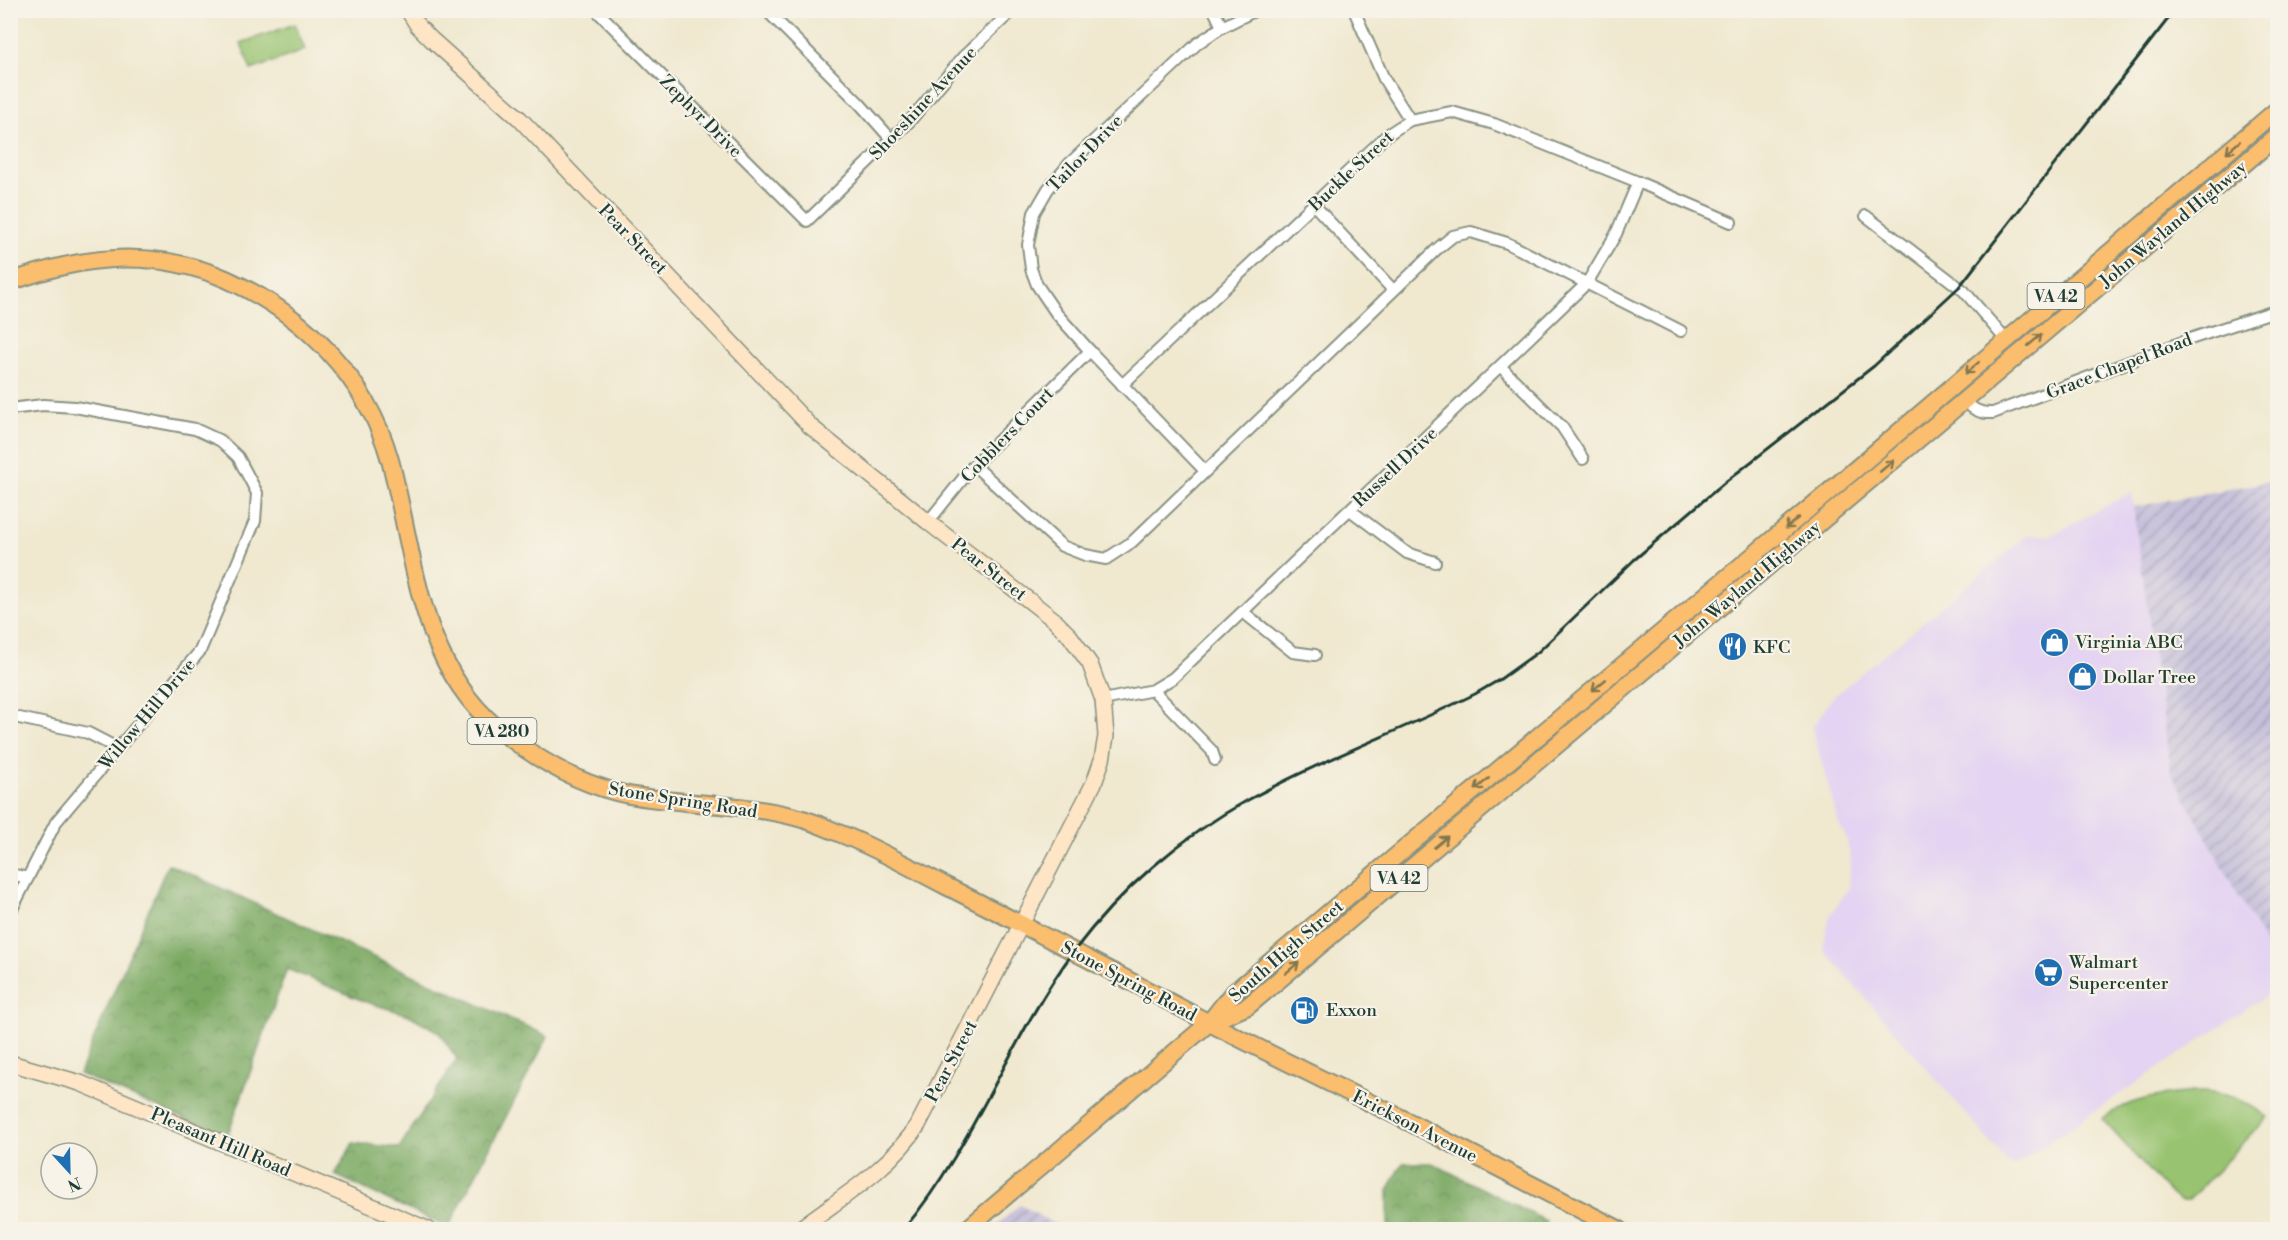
<svg xmlns="http://www.w3.org/2000/svg" width="2288" height="1240" font-family="'Libre Bodoni',serif">
<style>
.built{fill:#e4d3f2}
.industrial{fill:url(#industrial-furrows)}
.green{fill:#98c370;stroke:#5c8052;stroke-width:1.5}
.forest{fill:url(#forest-crowns);stroke:#4c734b;stroke-width:1.5}
.lines{fill:none;stroke-linecap:round;stroke-linejoin:round}
.street-casing{stroke:#889282;stroke-width:14}
.secondary-casing{stroke:#889282;stroke-width:18}
.primary-casing{stroke:#889282;stroke-width:20}
.street{stroke:#fff;stroke-width:10}
.secondary{stroke:#fde5c5;stroke-width:15}
.primary{stroke:#fbbd6e;stroke-width:16}
.rail{stroke:#1f3d34;stroke-width:3}
.oneway{stroke:#82774e}
.labels{text-anchor:middle;stroke-width:4.5;stroke-linejoin:round;paint-order:stroke}
.shield{fill:#f7f3e8;stroke:#60746a;stroke-width:1.5}
.shield-label{font-size:16px;font-weight:bold;fill:#1f3d34}
.street-label{font-size:18px;fill:#1f3d34;stroke:#f7f3e8}
.poi-label{font-size:18px;fill:#1f3d34;stroke:#f7f3e8;text-anchor:start}
</style>
<defs>
<pattern id="industrial-furrows" width="10" height="10" patternUnits="userSpaceOnUse" patternTransform="scale(1.5)"><rect width="10" height="10" fill="#c6c0da"/><path d="M-1 1l2-2M0 10L10 0M9 11l2-2" fill="none" stroke="#a09db2"/></pattern>
<pattern id="forest-crowns" width="20" height="18" patternUnits="userSpaceOnUse" patternTransform="scale(1.5)"><rect width="20" height="18" fill="#7aa962"/><path d="M2 6a3 3 0 1 1 6 0M12 15a3 3 0 1 1 6 0" fill="none" stroke="#638b52"/></pattern>
</defs>
<rect width="100%" height="100%" fill="#f7f3e8"/>
<filter id="ink" filterUnits="userSpaceOnUse"><feTurbulence type="fractalNoise" baseFrequency=".0167" numOctaves="2"/><feDisplacementMap in="SourceGraphic" scale="12" xChannelSelector="R" yChannelSelector="G"/><feConvolveMatrix kernelMatrix="1 2 1 2 8 2 1 2 1" color-interpolation-filters="sRGB"/></filter>
<filter id="wash" filterUnits="userSpaceOnUse"><feTurbulence type="fractalNoise" baseFrequency=".008" numOctaves="4" result="noise"/><feDisplacementMap in="SourceGraphic" scale="24" xChannelSelector="R" yChannelSelector="G"/><feGaussianBlur stdDeviation="1.35" result="paint"/><feColorMatrix in="noise" values="0 0 0 0 0 0 0 0 0 0 0 0 0 0 0 0 0 1.4 0 .05"/><feComposite in="paint" operator="in"/></filter>
<g filter="url(#wash)">
<rect width="100%" height="100%" fill="#f0e8cf"/>
<path class="built" d="M2132,492L2171,773L2277,966V988L2012,1167L1823,949L1829,918L1848,889L1851,861L1847,840L1838,821L1812,728L1833,697L2028,535L2050,536Z"/>
<g class="industrial">
<path d="M2277,480H2278L2277,966L2171,773L2133,507Z"/>
<path d="M1020,1205L1063,1229H992Z"/>
</g>
<g class="green">
<path d="M295,24L305,50L251,70L241,43Z"/>
<path d="M2194,1092C2227,1092 2242,1099 2268,1117L2188,1201H2180L2168,1192L2102,1119C2130,1098 2161,1095 2194,1092Z"/>
</g>
<g class="forest">
<path d="M168,864L548,1036L448,1228L335,1175L353,1143L399,1148L457,1059L439,1032L409,1015L366,1002L287,969L227,1137L79,1074Z"/>
<path d="M1403,1163H1432L1546,1221L1544,1229H1388V1190Z"/>
</g>
</g>
<g filter="url(#ink)">
<g class="lines">
<defs>
<g id="street">
<path d="M596,10L807,221L909,122L963,57L1013,10"/>
<path d="M766,10L860,104L891,139"/>
<path d="M1214,10L1222,27"/>
<path d="M1354,10L1384,79L1410,120"/>
<path d="M1314,205L1393,290"/>
<path d="M1866,216L1964,291L2005,339"/>
<path d="M1501,367L1562,427L1583,459"/>
<path d="M1122,385L1387,135L1410,120L1452,112L1494,124L1638,182L1731,222"/>
<path d="M1963,400C1973,409 1979,414 1993,413L2193,338L2278,310"/>
<path d="M10,409L43,405L75,407L195,429L221,441L238,457L257,493L255,521L200,651L56,822L10,913"/>
<path d="M974,465L1062,546L1085,555L1106,559L1132,542L1437,249L1453,236L1471,232L1507,243L1681,331"/>
<path d="M1205,471L1090,351L1056,313L1037,285L1031,269L1028,245L1034,213L1048,189L1070,163L1198,43L1222,27L1256,10"/>
<path d="M1350,510L1407,553L1435,562"/>
<path d="M928,522L974,465L1090,351"/>
<path d="M1243,612L1293,652L1315,655"/>
<path d="M1153,690L1212,751L1215,760"/>
<path d="M1103,700L1153,690L1173,678L1587,283L1616,234L1638,182"/>
<path d="M10,716L88,733L117,748"/>
<path d="M10,874L28,878"/>
</g>
<g id="secondary">
<path d="M408,10L418,26L432,40L520,119L810,426L928,522L1053,619L1070,636L1090,664L1103,700L1106,736L1102,760L1094,783L918,1125C888,1171 841,1197 798,1230"/>
<path d="M10,1063L80,1083L429,1230"/>
</g>
<g id="primary">
<path d="M10,282C84,255 153,248 226,279C303,313 367,378 390,460C415,553 417,659 496,727C535,759 579,785 629,795C685,805 744,803 799,818C815,822 831,830 846,836C880,850 913,869 946,886C1030,928 1113,972 1196,1016C1268,1054 1341,1088 1413,1124C1482,1159 1551,1195 1620,1230"/>
<path d="M1213,1021L1248,1006L2278,135"/>
<path d="M966,1230L1209,1023L1231,995L1837,485L2278,109"/>
</g>
</defs>
<use href="#street" class="street-casing"/>
<use href="#secondary" class="secondary-casing"/>
<use href="#primary" class="primary-casing"/>
<use href="#street" class="street"/>
<use href="#secondary" class="secondary"/>
<use href="#primary" class="primary"/>
<path class="rail" d="M903,1230C974,1146 1009,1039 1074,951C1120,890 1181,837 1248,800C1321,760 1400,731 1475,694L1499,680L1538,652L1634,560L1724,483L1874,366L1959,287L2175,10"/>
</g>
<defs><path id="oneway-shaft" d="M-6 0H5M1.5-3L5.5 0L1.5 3" fill="none" stroke-width="1.6" stroke-linecap="round" stroke-linejoin="round" transform="scale(1.5)"/></defs>
<g class="oneway">
<use href="#oneway-shaft" transform="translate(2233 147) rotate(140)"/>
<use href="#oneway-shaft" transform="translate(2035 340) rotate(-40)"/>
<use href="#oneway-shaft" transform="translate(1972 368) rotate(139)"/>
<use href="#oneway-shaft" transform="translate(1887 466) rotate(-40)"/>
<use href="#oneway-shaft" transform="translate(1792 523) rotate(140)"/>
<use href="#oneway-shaft" transform="translate(1599 685) rotate(140)"/>
<use href="#oneway-shaft" transform="translate(1482 784) rotate(140)"/>
<use href="#oneway-shaft" transform="translate(1441 842) rotate(-40)"/>
<use href="#oneway-shaft" transform="translate(1292 968) rotate(-40)"/>
</g>
</g>
<defs>
<symbol id="shop-disc" viewBox="-11 -11 22 22"><circle r="9.5" fill="#1f6fb2" stroke="#f7f3e8"/><path d="M-5-2.5h2.3a2.7 3.5 0 0 1 5.4 0H5L5.5 6h-11ZM-1.5-2.5h3a1.5 2.3 0 0 0-3 0Z" fill="#fff"/></symbol>
<symbol id="restaurant-disc" viewBox="-11 -11 22 22"><circle r="9.5" fill="#1f6fb2" stroke="#f7f3e8"/><path d="M-5-6h1v4h1v-4h1v4h1v-4h1v5L-1.5 .5V6h-2V.5L-5-1ZM5-6V6H3V1.5H1.5Q1.5-4 5-6Z" fill="#fff"/></symbol>
<symbol id="supermarket-disc" viewBox="-11 -11 22 22"><circle r="9.5" fill="#1f6fb2" stroke="#f7f3e8"/><path d="M-6-5.5h2.5l.6 2H6L4.5 2H-2.5L-4.4-4H-6ZM-1.5 3.2a1.3 1.3 0 1 0 .1 0ZM3 3.2a1.3 1.3 0 1 0 .1 0Z" fill="#fff"/></symbol>
<symbol id="fuel-disc" viewBox="-11 -11 22 22"><circle r="9.5" fill="#1f6fb2" stroke="#f7f3e8"/><path d="M-5.5-6h7V0h2V4h1.3V-2.5L3-4.5l.8-.8L6-3V5H2.5V1h-1V6h-7ZM-4.2-4.7v3.2H.2V-4.7Z" fill="#fff"/></symbol>
</defs>
<g fill-rule="evenodd">
<use href="#shop-disc" x="2038" y="626" width="33" height="33"/>
<use href="#restaurant-disc" x="1716" y="630" width="33" height="33"/>
<use href="#shop-disc" x="2066" y="660" width="33" height="33"/>
<use href="#supermarket-disc" x="2032" y="956" width="33" height="33"/>
<use href="#fuel-disc" x="1288" y="994" width="33" height="33"/>
</g>
<g class="labels">
<g class="shield">
<rect x="2027.5" y="283" width="57" height="26" rx="4.5"/>
<rect x="467.5" y="718" width="69" height="26" rx="4.5"/>
<rect x="1370.5" y="865" width="57" height="26" rx="4.5"/>
</g>
<g class="shield-label">
<text x="2056" y="302">VA 42</text>
<text x="502" y="737">VA 280</text>
<text x="1399" y="884">VA 42</text>
</g>
<g class="street-label">
<text transform="translate(923 103) rotate(-47)" y="6">Shoeshine Avenue</text>
<text transform="translate(701 116) rotate(45)" y="6">Zephyr Drive</text>
<text transform="translate(1085 153) rotate(-46)" y="6">Tailor Drive</text>
<text transform="translate(1351 171) rotate(-43)" y="6">Buckle Street</text>
<text transform="translate(2173 224) rotate(-40)" y="6">John Wayland Highway</text>
<text transform="translate(633 239) rotate(46)" y="6">Pear Street</text>
<text transform="translate(2119 366) rotate(-21)" y="6">Grace Chapel Road</text>
<text transform="translate(1007 435) rotate(-46)" y="6">Cobblers Court</text>
<text transform="translate(1395 467) rotate(-43)" y="6">Russell Drive</text>
<text transform="translate(989 569) rotate(38)" y="6">Pear Street</text>
<text transform="translate(1747 584) rotate(-40)" y="6">John Wayland Highway</text>
<text transform="translate(147 714) rotate(-50)" y="6">Willow Hill Drive</text>
<text transform="translate(683 800) rotate(9)" y="6">Stone Spring Road</text>
<text transform="translate(1286 951) rotate(-41)" y="6">South High Street</text>
<text transform="translate(1129 981) rotate(28)" y="6">Stone Spring Road</text>
<text transform="translate(951 1061) rotate(-62)" y="6">Pear Street</text>
<text transform="translate(1415 1126) rotate(27)" y="6">Erickson Avenue</text>
<text transform="translate(221 1142) rotate(23)" y="6">Pleasant Hill Road</text>
</g>
<g class="poi-label">
<text x="2075" y="648">Virginia ABC</text>
<text x="1753" y="653">KFC</text>
<text x="2103" y="683">Dollar Tree</text>
<text x="2069" y="968">Walmart<tspan x="2069" dy="21">Supercenter</tspan></text>
<text x="1326" y="1016">Exxon</text>
</g>
</g>
<rect width="2288" height="1240" fill="none" stroke="#f7f3e8" stroke-width="36"/>
<g transform="translate(69 1171) rotate(158)"><circle r="28" fill="#f7f3e8" stroke="#a1aaa0" stroke-width="1.5"/>
<path d="M0-4.5L10 22L0 15L-10 22Z" fill="#1f6fb2"/>
<text y="-9" font-size="16" font-weight="bold" text-anchor="middle" fill="#1f3d34">N</text>
</g>
</svg>
